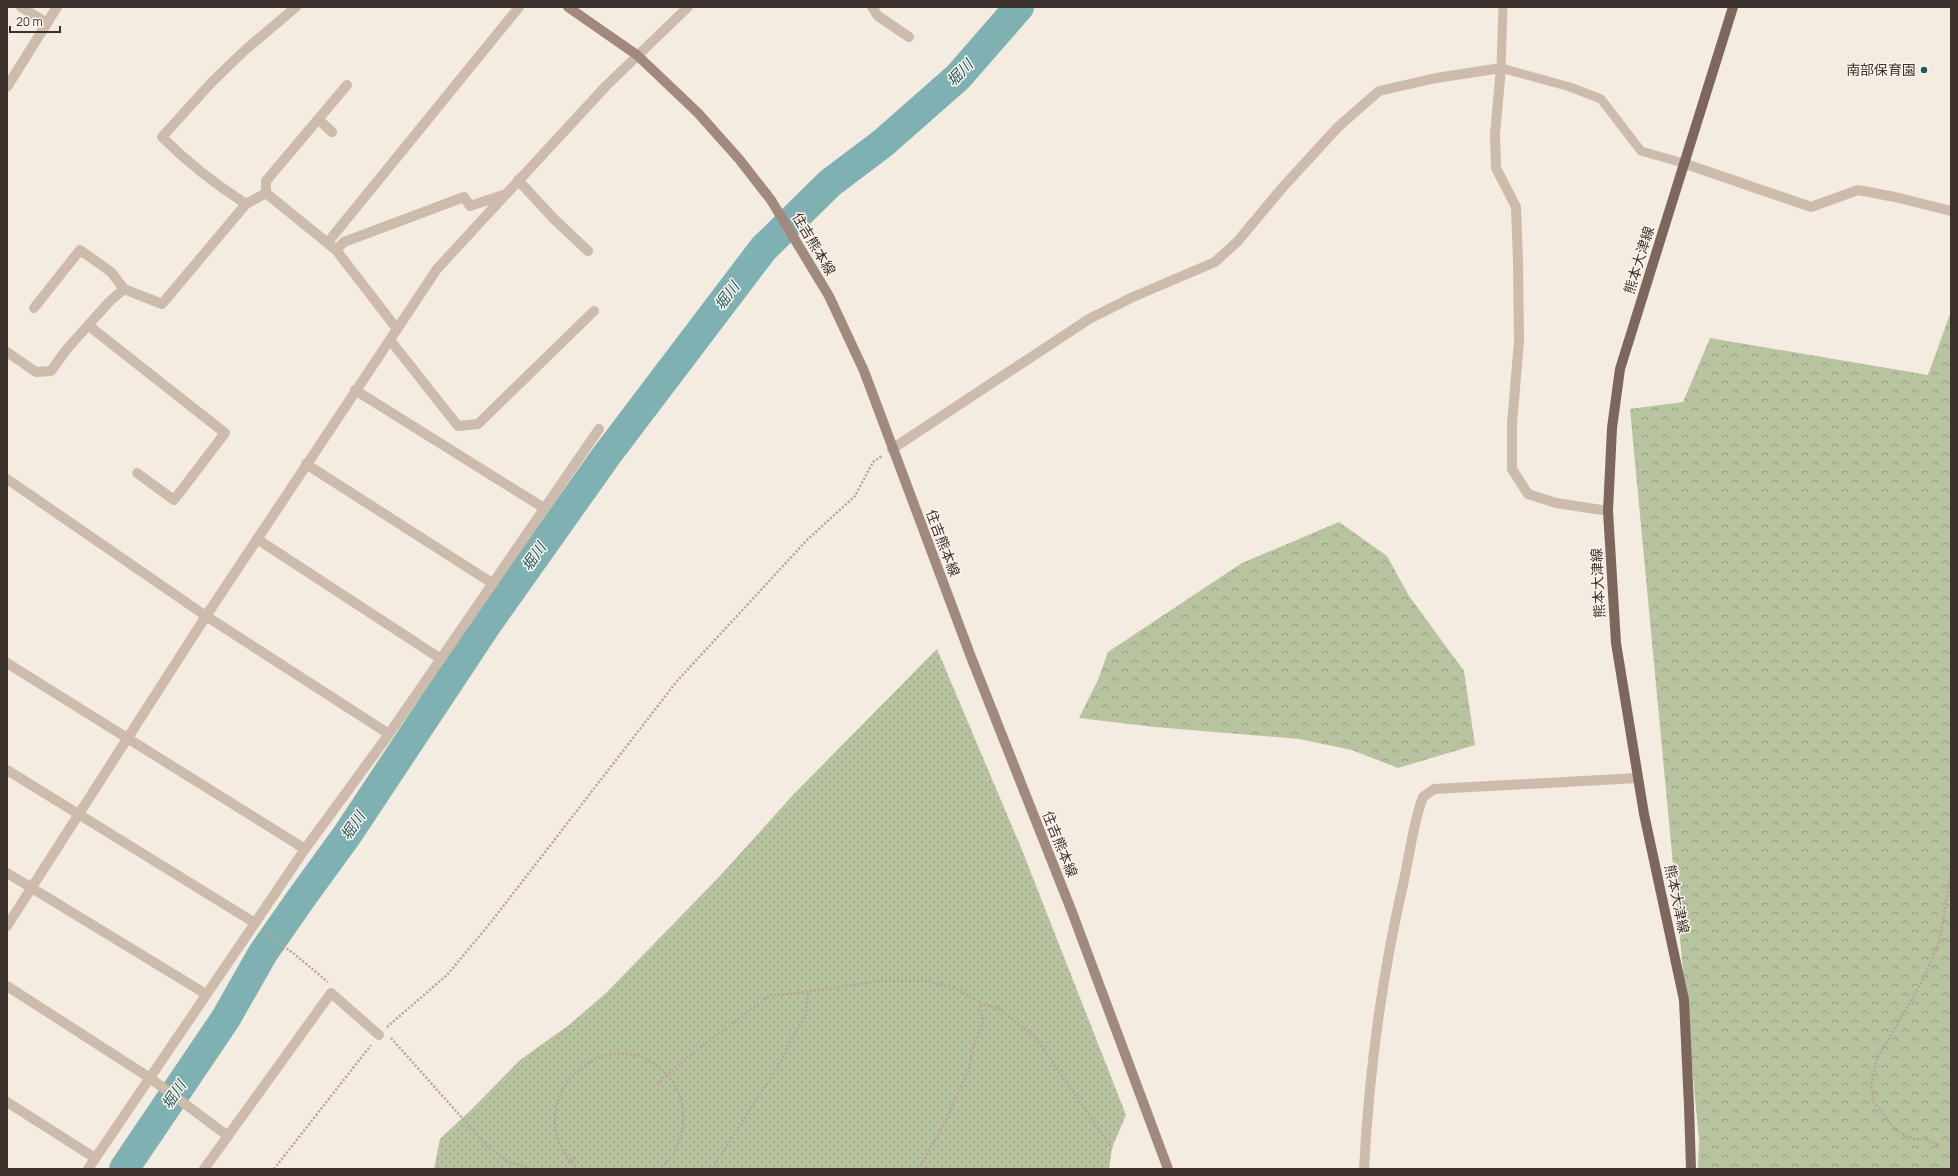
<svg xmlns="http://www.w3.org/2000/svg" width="1958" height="1176" font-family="Manrope,'Noto Sans JP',sans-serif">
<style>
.green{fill:url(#green-dots)}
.forest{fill:url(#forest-crowns)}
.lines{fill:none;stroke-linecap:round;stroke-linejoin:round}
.river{stroke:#7fb0b2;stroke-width:30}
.path{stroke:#b9a596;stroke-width:2.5;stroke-dasharray:2 2;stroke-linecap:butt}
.service{stroke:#cdbbac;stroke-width:9}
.minor{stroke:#cdbbac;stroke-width:10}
.secondary{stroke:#a18a7d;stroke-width:10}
.primary{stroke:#7d675c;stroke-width:10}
.poi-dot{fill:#1f5a5e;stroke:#fbf5ee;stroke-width:1.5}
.labels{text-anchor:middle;stroke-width:3;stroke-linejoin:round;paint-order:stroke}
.poi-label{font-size:14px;fill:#3b302b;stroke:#fbf5ee;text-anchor:end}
.street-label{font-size:14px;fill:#3b302b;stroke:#fbf5ee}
.water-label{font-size:15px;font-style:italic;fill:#1f5a5e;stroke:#fbf5ee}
</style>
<defs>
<pattern id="green-dots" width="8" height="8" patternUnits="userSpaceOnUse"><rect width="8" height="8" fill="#b8c4a0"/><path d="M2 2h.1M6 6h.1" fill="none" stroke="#97a083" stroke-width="1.8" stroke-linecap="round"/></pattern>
<pattern id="forest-crowns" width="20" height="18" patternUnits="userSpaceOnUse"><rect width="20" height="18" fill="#b8c4a0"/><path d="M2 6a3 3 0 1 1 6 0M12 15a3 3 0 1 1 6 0" fill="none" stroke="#97a083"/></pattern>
</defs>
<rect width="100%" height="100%" fill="#f4ebe1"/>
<path class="green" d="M937,649L1022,850L1126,1115L1112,1148L1109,1169H434L440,1139L472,1109L520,1060L569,1025L606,993L718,878L794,794Z"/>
<g class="forest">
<path d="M1950,314H1951V1169H1698L1699,1140L1630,409L1683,402L1710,338L1928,375Z"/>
<path d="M1339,522L1387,556L1409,596L1464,671L1475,745L1398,768L1352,750L1299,739L1155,727L1079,718L1098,680L1108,652L1242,563Z"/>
</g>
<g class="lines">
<path class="river" d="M124,1169L226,1018L263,953L302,897L347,835L487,624L606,456L763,249L830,183L883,143L958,77L1019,7"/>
<g class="path">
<path d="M264,932L293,953L328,982"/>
<path d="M387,1027L448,974L491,922L677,681L807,540L855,496L873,462L882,456"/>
<path d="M391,1038L487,1146L511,1163L532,1169"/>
<path d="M657,1084L693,1053L770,995L792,994L879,981H929L960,990L980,1003"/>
<path d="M1938,1145L1924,1139H1914L1895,1130L1873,1101L1871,1085L1877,1059L1924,978L1939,943L1951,872"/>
<path d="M274,1169L371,1045"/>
<path d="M562,1169L578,1155"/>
<path d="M579,1169C512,1111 599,1015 662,1070C674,1081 682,1096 683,1112C685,1133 677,1156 659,1169"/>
<path d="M712,1169L783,1058L792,1038L806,1015L808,991"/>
<path d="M919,1169L946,1120L969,1069L974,1045L983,1023L980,1003L1000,1009L1035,1037L1112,1148"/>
</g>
<path class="service" d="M1503,7L1501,68L1570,87L1601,99L1641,151L1683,163"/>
<g class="minor">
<path d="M21,7L47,23"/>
<path d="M872,7L878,16L909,37"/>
<path d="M7,87L57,7"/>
<path d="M319,120L332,132"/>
<path d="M1683,163L1811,207L1858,190L1895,197L1951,211"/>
<path d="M518,180L553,218L588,251"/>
<path d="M266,193V181L347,85"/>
<path d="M246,204C215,184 188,163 162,137L211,83L244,51L296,7"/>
<path d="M328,242L519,7"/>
<path d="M336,250L397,329"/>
<path d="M34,308L80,250L111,272L124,289"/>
<path d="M89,326L225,433L174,500L137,473"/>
<path d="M390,340L458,426L478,424L594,311"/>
<path d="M7,352L36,372L51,371L66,350L110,301L124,289L162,304L246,204L266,193L336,250L344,242L464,197L470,206L503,195"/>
<path d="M355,390L544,508"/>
<path d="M892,449L1089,319L1133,297L1215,262L1237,242L1283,187L1338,127L1379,91L1436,78L1501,68L1495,134L1496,168L1516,207L1518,261L1519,341L1512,424V469L1528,494L1556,503L1608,511"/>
<path d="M306,464L492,583"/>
<path d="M7,479L206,616L389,734"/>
<path d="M257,539L441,659"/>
<path d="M7,663L305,849"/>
<path d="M7,770L255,923"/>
<path d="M7,873L206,994"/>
<path d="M7,926L206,616L437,269L606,86L688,7"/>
<path d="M7,986L150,1078L228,1136"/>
<path d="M7,1102L95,1158"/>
<path d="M88,1169L255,923L305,849L389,734L599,429"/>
<path d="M204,1169L331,993L379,1035"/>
<path d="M1364,1169C1369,1072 1382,975 1404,880C1410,853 1413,823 1423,797L1434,789L1638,778"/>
</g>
<path class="secondary" d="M568,7L637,55L698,113L739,159L771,200L829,296L864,371L971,657L1072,912L1168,1169"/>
<path class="primary" d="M1691,1169L1689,1106L1684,1000L1644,814L1616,643L1608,511L1612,428L1620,369L1733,7"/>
</g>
<circle class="poi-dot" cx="1924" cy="70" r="4"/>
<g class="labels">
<g class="poi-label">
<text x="1916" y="75">南部保育園</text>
</g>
<g class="street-label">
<text transform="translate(814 244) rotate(59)" y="5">住吉熊本線</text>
<text transform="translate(1639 260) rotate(-73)" y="5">熊本大津線</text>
<text transform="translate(943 543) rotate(69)" y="5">住吉熊本線</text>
<text transform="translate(1598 583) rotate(-93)" y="5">熊本大津線</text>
<text transform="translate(1060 844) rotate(68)" y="5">住吉熊本線</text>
<text transform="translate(1677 899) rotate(78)" y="5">熊本大津線</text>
</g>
<g class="water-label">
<text transform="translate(960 73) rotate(-46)" y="5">堀川</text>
<text transform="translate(727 296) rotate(-53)" y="5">堀川</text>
<text transform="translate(534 557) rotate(-55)" y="5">堀川</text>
<text transform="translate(353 826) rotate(-56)" y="5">堀川</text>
<text transform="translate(174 1095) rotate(-56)" y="5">堀川</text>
</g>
</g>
<rect width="1958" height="1176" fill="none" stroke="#3b302b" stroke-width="16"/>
<path d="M10 26v6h50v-6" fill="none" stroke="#3b302b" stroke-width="2"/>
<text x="16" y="26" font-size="12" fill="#3b302b" stroke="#fbf5ee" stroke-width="3" paint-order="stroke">20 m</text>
</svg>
